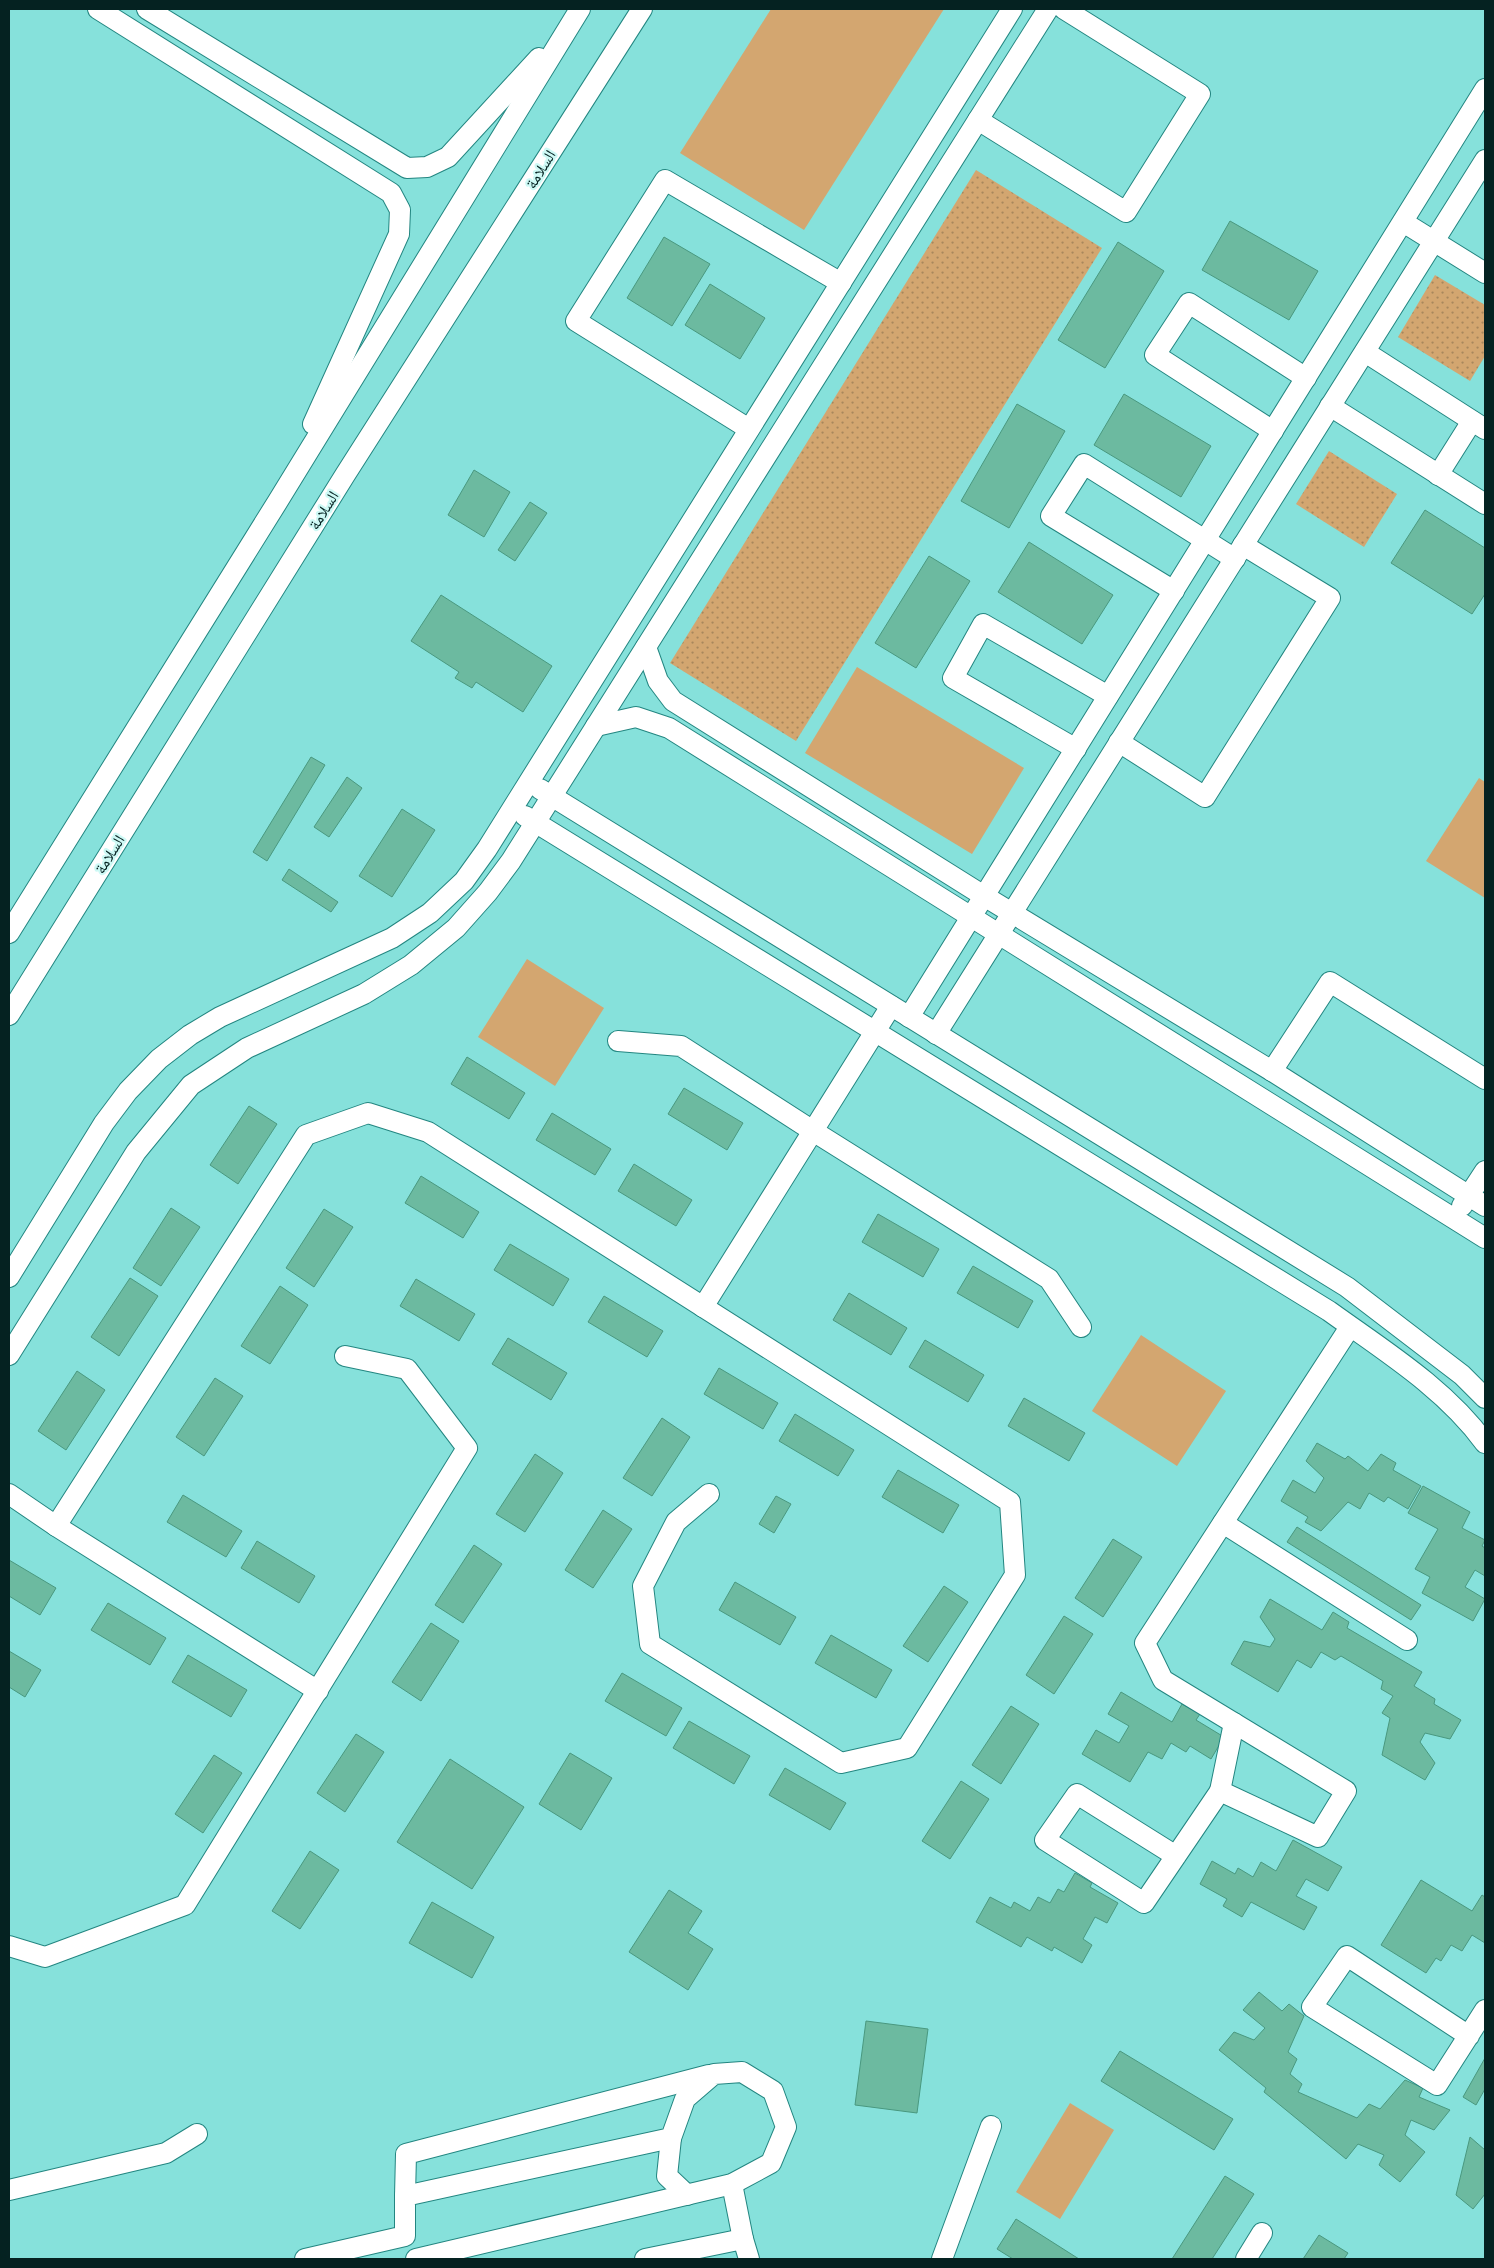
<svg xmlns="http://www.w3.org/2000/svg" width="1494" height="2268" font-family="'Exo 2','Noto Naskh Arabic',sans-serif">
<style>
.grass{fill:#d3a670}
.park{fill:url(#park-dots)}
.building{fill:#6cbaa0;stroke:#49987f}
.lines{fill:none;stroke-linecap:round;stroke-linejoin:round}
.minor-casing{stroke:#238681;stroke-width:22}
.minor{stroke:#fff;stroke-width:20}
.labels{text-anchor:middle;stroke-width:4.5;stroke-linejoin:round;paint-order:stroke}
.street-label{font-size:16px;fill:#052221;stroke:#cef9f5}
</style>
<defs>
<pattern id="park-dots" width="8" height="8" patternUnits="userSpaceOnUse" patternTransform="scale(1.25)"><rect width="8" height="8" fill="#d3a670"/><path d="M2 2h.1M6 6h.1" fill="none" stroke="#a9875c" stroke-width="1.8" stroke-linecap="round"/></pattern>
</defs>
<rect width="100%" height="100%" fill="#86e1db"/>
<g class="grass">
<path d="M771,9H944L804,230L680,153Z"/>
<path d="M857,667L1024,768L972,854L805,753Z"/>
<path d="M1479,778L1485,782V898L1426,861Z"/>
<path d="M527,959L604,1008L555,1086L478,1037Z"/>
<path d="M1141,1335L1226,1391L1177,1466L1092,1411Z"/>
<path d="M1070,2103L1114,2130L1060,2219L1016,2192Z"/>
</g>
<g class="park">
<path d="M976,170L1102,248L796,741L670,663Z"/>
<path d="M1435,275L1485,305V356L1470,381L1398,337Z"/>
<path d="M1329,451L1397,494L1364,547L1296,504Z"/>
</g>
<g class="building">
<path d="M1230,221L1318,271L1289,320L1202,270Z"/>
<path d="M664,237L710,264L672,326L627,298Z"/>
<path d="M1118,242L1164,271L1105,368L1058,340Z"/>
<path d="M710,284L765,318L740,359L685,325Z"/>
<path d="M1124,394L1211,446L1181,497L1094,445Z"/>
<path d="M1017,404L1065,431L1009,528L961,501Z"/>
<path d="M474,470L510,492L484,537L448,515Z"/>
<path d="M530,502L547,513L515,561L498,550Z"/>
<path d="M1425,510L1485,548V594L1472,614L1391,563Z"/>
<path d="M1029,542L1113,595L1082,644L998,592Z"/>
<path d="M929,556L970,581L916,668L875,643Z"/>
<path d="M441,595L552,666L523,712L476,682L472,688L455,678L459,672L411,641Z"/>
<path d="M311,757L325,765L267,861L253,852Z"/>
<path d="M347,777L362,788L329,837L314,827Z"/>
<path d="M402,809L435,830L392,897L359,876Z"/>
<path d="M289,869L338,902L331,912L282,880Z"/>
<path d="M467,1057L525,1093L509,1119L451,1084Z"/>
<path d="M684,1088L743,1123L727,1150L668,1114Z"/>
<path d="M249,1106L277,1124L238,1184L210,1165Z"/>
<path d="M552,1113L611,1149L595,1175L536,1140Z"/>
<path d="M634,1164L692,1200L676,1226L618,1191Z"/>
<path d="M421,1176L479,1212L463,1238L405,1203Z"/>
<path d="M171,1208L200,1227L161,1286L133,1268Z"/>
<path d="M324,1209L353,1227L314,1287L286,1268Z"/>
<path d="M878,1214L939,1249L923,1277L862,1242Z"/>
<path d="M510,1244L569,1279L553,1306L494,1270Z"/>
<path d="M973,1266L1033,1301L1018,1328L957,1293Z"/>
<path d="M130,1278L158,1296L119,1356L91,1337Z"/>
<path d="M416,1279L475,1314L459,1341L400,1306Z"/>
<path d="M280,1286L308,1305L270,1364L241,1346Z"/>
<path d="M849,1293L907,1328L891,1355L833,1320Z"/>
<path d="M604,1296L663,1331L647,1357L588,1322Z"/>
<path d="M508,1338L567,1373L551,1400L492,1364Z"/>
<path d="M925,1340L984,1375L968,1402L909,1367Z"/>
<path d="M719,1368L778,1403L763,1429L704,1394Z"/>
<path d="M77,1371L105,1390L66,1450L38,1431Z"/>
<path d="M215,1378L243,1396L204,1456L176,1437Z"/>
<path d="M1024,1398L1085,1433L1069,1461L1008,1426Z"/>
<path d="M795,1414L854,1450L838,1476L779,1441Z"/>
<path d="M662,1418L690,1437L652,1496L623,1478Z"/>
<path d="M1317,1443L1345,1459L1348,1456L1368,1471L1381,1454L1396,1463L1393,1470L1421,1486L1408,1509L1388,1497L1384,1502L1369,1493L1360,1509L1348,1502L1321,1531L1305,1522L1308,1517L1281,1501L1293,1480L1315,1493L1324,1478L1306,1461Z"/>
<path d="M535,1454L563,1473L525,1532L496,1514Z"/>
<path d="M898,1470L959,1505L943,1533L882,1497Z"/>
<path d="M1423,1486L1470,1512L1462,1528L1485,1540L1482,1546L1485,1548V1576L1475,1570L1465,1587L1485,1599L1473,1621L1422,1593L1430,1577L1415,1569L1438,1529L1408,1513Z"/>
<path d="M183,1495L242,1531L226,1557L167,1522Z"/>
<path d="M776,1496L791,1504L774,1533L759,1524Z"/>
<path d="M603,1510L632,1529L593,1588L565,1570Z"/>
<path d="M1297,1527L1421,1605L1411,1620L1287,1542Z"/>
<path d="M1113,1539L1142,1557L1103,1617L1075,1598Z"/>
<path d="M257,1541L315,1576L299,1603L241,1568Z"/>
<path d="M474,1545L502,1564L463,1623L435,1605Z"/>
<path d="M9,1560L56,1588L40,1615L9,1596Z"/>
<path d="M735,1582L796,1617L780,1645L719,1610Z"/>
<path d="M944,1586L968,1602L928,1662L903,1646Z"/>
<path d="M1270,1599L1322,1630L1333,1612L1349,1622L1347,1628L1422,1672L1414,1686L1435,1699L1434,1704L1461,1720L1450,1739L1425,1733L1420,1742L1435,1763L1425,1780L1382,1755L1390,1718L1382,1713L1393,1696L1381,1689L1383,1681L1341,1656L1335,1660L1321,1652L1311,1668L1297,1660L1278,1692L1231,1664L1244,1641L1270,1647L1275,1639L1260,1617Z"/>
<path d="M108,1603L166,1638L150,1665L91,1630Z"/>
<path d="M1064,1616L1093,1634L1054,1694L1026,1675Z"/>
<path d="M431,1623L459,1641L421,1701L392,1682Z"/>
<path d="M831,1635L892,1670L876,1698L815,1663Z"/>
<path d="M9,1651L41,1670L25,1697L9,1687Z"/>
<path d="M188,1655L247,1690L231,1717L172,1682Z"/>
<path d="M622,1673L682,1708L666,1736L605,1701Z"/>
<path d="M1121,1692L1172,1722L1182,1704L1200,1714L1196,1720L1224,1737L1211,1759L1190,1746L1186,1752L1171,1743L1162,1759L1148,1752L1130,1782L1082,1754L1096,1730L1119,1743L1129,1726L1108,1714Z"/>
<path d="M1011,1706L1039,1724L1001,1784L972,1765Z"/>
<path d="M689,1721L750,1756L734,1784L673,1748Z"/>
<path d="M356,1734L384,1752L345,1812L317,1793Z"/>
<path d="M570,1753L612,1778L581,1830L539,1804Z"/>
<path d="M214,1755L242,1773L203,1833L175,1814Z"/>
<path d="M450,1759L524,1807L472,1889L397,1842Z"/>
<path d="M785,1768L846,1803L830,1830L769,1795Z"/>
<path d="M961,1781L989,1799L950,1859L922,1841Z"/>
<path d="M1293,1840L1342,1867L1328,1891L1306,1879L1296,1896L1317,1907L1304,1930L1251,1902L1242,1917L1223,1906L1227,1899L1200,1884L1212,1861L1235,1874L1238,1868L1253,1877L1261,1862L1276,1871Z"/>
<path d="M310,1851L339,1870L300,1929L272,1911Z"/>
<path d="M1075,1873L1092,1883L1090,1887L1118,1903L1107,1923L1095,1917L1083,1939L1092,1945L1082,1963L1054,1947L1052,1951L1027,1937L1021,1947L976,1922L990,1897L1011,1908L1014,1902L1030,1911L1038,1897L1050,1903L1058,1889L1064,1892Z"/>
<path d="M1421,1880L1472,1911L1482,1895L1485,1897V1943L1472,1935L1462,1951L1451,1945L1441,1961L1436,1958L1426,1973L1381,1945Z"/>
<path d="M669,1890L702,1911L688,1933L713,1949L688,1990L629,1952Z"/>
<path d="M432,1902L494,1937L472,1978L409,1943Z"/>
<path d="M1259,1992L1282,2011L1289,2004L1304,2016L1288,2052L1297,2059L1290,2074L1302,2084L1298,2092L1357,2118L1369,2104L1380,2109L1405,2080L1423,2088L1419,2097L1450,2110L1434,2130L1411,2120L1405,2135L1425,2152L1400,2182L1379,2165L1384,2155L1358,2144L1346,2159L1264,2092L1266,2088L1219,2050L1234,2032L1254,2040L1265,2028L1243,2010Z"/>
<path d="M866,2021L928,2029L917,2113L855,2105Z"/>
<path d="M1120,2051L1233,2119L1214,2150L1101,2081Z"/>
<path d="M1485,2058V2089L1476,2105L1463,2097Z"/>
<path d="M1470,2137L1485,2150V2194L1473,2209L1456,2195Z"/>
<path d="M1225,2176L1254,2194L1212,2259H1172Z"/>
<path d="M1016,2219L1079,2259H1013L997,2249Z"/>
<path d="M1319,2235L1348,2253L1344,2259H1303Z"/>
</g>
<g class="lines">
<defs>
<g id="minor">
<path d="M98,9L391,193L400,210L399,234L313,424"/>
<path d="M147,9L407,168L427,167L448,157L539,58"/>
<path d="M978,120L1126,212L1200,94L1064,9"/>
<path d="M1403,222L1485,273"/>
<path d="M1365,352L1485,429"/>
<path d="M1330,406L1485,504"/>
<path d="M749,429L576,321L665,180L841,283"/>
<path d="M1273,431L1155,355L1189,303L1306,378"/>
<path d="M1438,475L1472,421"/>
<path d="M1174,591L1051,516L1084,464L1235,559"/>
<path d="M646,647L658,681L673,701L984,896L1272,1071L1485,1206"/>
<path d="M596,726L636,717L669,728L1485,1238"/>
<path d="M1119,742L1205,797L1330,598L1243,545"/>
<path d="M1076,749L953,678L983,624L1108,696"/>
<path d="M540,789L1347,1287L1462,1375L1485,1398"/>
<path d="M525,816L1329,1311C1383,1350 1445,1388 1485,1443"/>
<path d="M9,933L278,501L580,9"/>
<path d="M9,1015L345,475L642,9"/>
<path d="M909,1017L1485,89"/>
<path d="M936,1034L1485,160"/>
<path d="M618,1041L681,1046L813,1131L1049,1279L1081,1327"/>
<path d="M1272,1071L1330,982L1485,1079"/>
<path d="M1462,1206L1485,1171"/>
<path d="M9,1277L104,1123L128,1091L159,1059L190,1035L220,1017L392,938L430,913L464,881L487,849L1012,9"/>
<path d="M703,1307L891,1006"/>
<path d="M9,1355L136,1152L191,1085L247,1048L364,994L411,965L456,928L488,892L511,861L1048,9"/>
<path d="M9,1494L56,1526L318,1691"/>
<path d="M1223,1523L1407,1640"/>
<path d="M56,1526L306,1135L368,1113L428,1132L1010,1502L1015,1575L907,1748L841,1763L650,1644L643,1586L676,1522L709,1494"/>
<path d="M1220,1791L1234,1723"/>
<path d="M1176,1856L1077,1794L1045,1840L1144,1903L1220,1791L1318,1837L1346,1791L1163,1680L1145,1643L1350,1327"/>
<path d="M9,1946L45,1957L185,1905L467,1448L407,1369L345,1356"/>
<path d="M1469,2036L1347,1956L1312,2007L1437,2085L1485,2010"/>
<path d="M671,2138L667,2176L687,2195"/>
<path d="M9,2190L166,2153L197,2134"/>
<path d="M405,2196L406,2154L709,2075"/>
<path d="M743,2239L749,2259"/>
<path d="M305,2259L405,2236V2196L671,2138L685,2099L714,2074L742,2072L773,2091L786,2127L771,2163L732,2184L416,2259"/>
<path d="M645,2259L743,2239L732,2184"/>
<path d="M942,2259L991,2126"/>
<path d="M1246,2259L1262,2233"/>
</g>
</defs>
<use href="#minor" class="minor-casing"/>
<use href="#minor" class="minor"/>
</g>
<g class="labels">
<g class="street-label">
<text transform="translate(540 169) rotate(-58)" y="6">السلامة</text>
<text transform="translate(323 510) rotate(-58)" y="6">السلامة</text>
<text transform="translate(109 854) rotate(-58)" y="6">السلامة</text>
</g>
</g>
<rect width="1494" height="2268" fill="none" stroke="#052221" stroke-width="20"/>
</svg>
